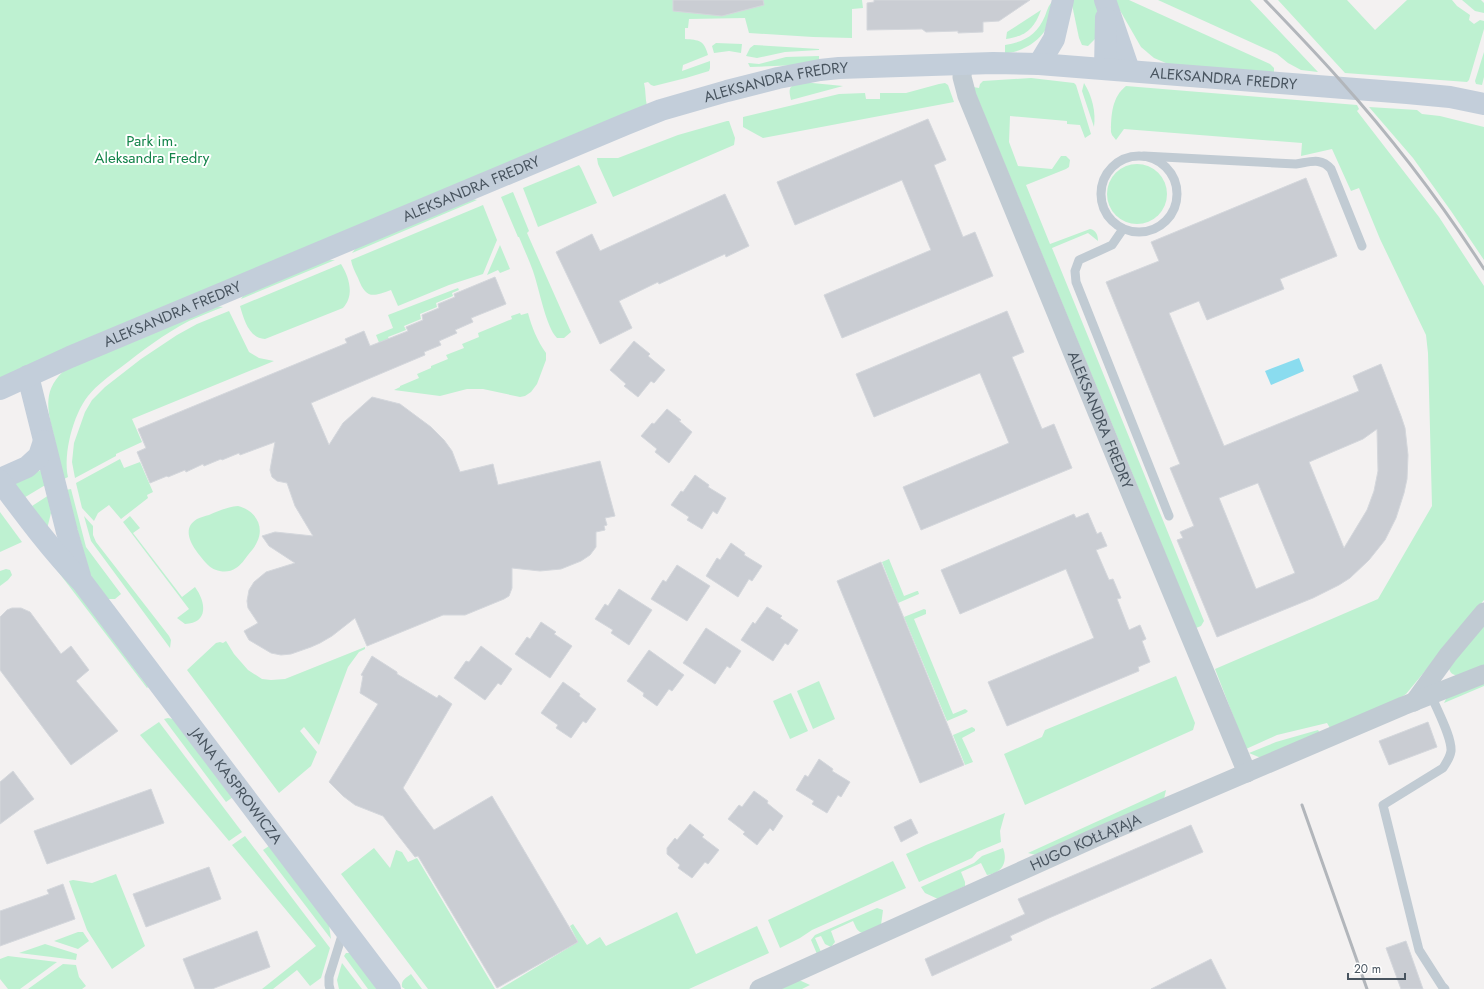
<svg xmlns="http://www.w3.org/2000/svg" width="1484" height="989" font-family="Jost,sans-serif">
<style>
.green{fill:#bef1d1}
.water{fill:#8adcef}
.building{fill:#cacdd3;stroke:#d4d7dc;fill-rule:evenodd}
.lines{fill:none;stroke-linecap:round;stroke-linejoin:round}
.lane{stroke:#c1cbd3;stroke-width:9}
.street{stroke:#c1cbd3;stroke-width:19}
.secondary{stroke:#c3ceda;stroke-width:22}
.rail{stroke:#b2b6bb;stroke-width:3}
.labels{text-anchor:middle;stroke-width:4;stroke-linejoin:round;paint-order:stroke}
.street-label{font-size:15px;fill:#48545f;stroke:#fff}
.park-label{font-size:15px;fill:#14844a;stroke:#fff}
</style>
<rect width="100%" height="100%" fill="#f3f1f1"/>
<g class="green">
<path d="M0,0H862L863,8L852,9V38L813,37L749,33L745,18L689,19L688,28H685V39C699,40 704,40 708,55L683,65L682,71L710,61V68L709,71L686,78L654,86L651,85L648,82L644,83C646,91 645,98 647,106L0,379Z"/>
<path d="M1071,0H1097L1098,5L1095,39L1088,46L1082,45L1079,38Z"/>
<path d="M1114,0H1129L1270,64L1274,68V73L1173,66L1154,58L1141,47Z"/>
<path d="M1158,0H1250L1318,72L1301,70L1288,63L1277,54Z"/>
<path d="M1278,0H1347L1375,30L1407,0H1452L1457,6L1470,15L1469,20L1474,24L1480,20L1484,21V29L1469,80L1467,82L1345,73Z"/>
<path d="M1462,0H1481L1484,3V13L1475,11Z"/>
<path d="M1052,2C1051,9 1050,17 1048,24C1043,40 1021,53 1005,53V45C1024,42 1037,35 1045,16C1047,11 1048,6 1052,2Z"/>
<path d="M1041,10C1034,29 1026,36 1006,39L1007,32Z"/>
<path d="M716,43L742,44L741,53L729,51L714,53L712,46Z"/>
<path d="M754,45L819,49V50L785,52L757,58L746,56L750,48Z"/>
<path d="M1484,52V77L1482,85L1476,84L1475,81Z"/>
<path d="M819,56V61L798,65L750,67L748,63L759,64L786,57Z"/>
<path d="M1031,78L1074,83L1076,85L1091,134L1085,138L1080,125L1067,124V121L1010,116L1009,142L1018,166L1052,169L1061,156H1066L1070,160L1069,167L1066,169L1026,185L1050,244L1090,229C1096,230 1098,235 1098,241L1088,233L1052,248L1204,621L1201,626L1196,628L973,87L979,88L980,84L983,81Z"/>
<path d="M802,82L843,86L791,100C788,87 789,86 802,82Z"/>
<path d="M945,83L948,85L954,102L763,138L743,127V117L839,94L865,93L866,99H880V93H906L939,84Z"/>
<path d="M1084,83C1092,96 1096,111 1094,127L1082,91Z"/>
<path d="M1126,86L1357,105L1359,109L1357,111L1439,217L1484,286V600L1406,694L1400,698L1330,728L1327,723L1277,735L1246,749L1215,669L1378,599L1432,506L1428,353L1426,335L1380,239L1359,188L1351,191L1332,149L1301,156L1302,143L1124,129L1116,140L1112,135L1111,132C1111,115 1112,97 1126,86Z"/>
<path d="M1369,107L1417,110L1422,114L1440,116L1484,127V260L1451,211L1413,158Z"/>
<path d="M727,121H729L735,138L734,145L613,197L598,164L597,158H618L678,135Z"/>
<circle cx="1137" cy="194" r="30"/>
<path d="M579,165L581,168L597,203L538,227L523,188Z"/>
<path d="M513,192L529,231L527,233L571,332L564,338H557C546,327 539,288 533,271C529,260 524,249 519,237H518L501,197Z"/>
<path d="M472,199L477,200L352,253L356,248Z"/>
<path d="M483,205L497,240L483,274L449,285L398,306L391,290C372,297 366,299 358,278C355,272 352,266 351,260Z"/>
<path d="M500,245L510,269L500,273L498,270L487,275Z"/>
<path d="M324,260H335L241,299L243,296Z"/>
<path d="M341,264C349,277 355,295 343,308L265,339C249,338 244,320 240,306Z"/>
<path d="M458,288L459,290L452,293L453,296L436,303L437,307L420,314L421,319L404,326L406,330L388,337L390,341L380,345L376,335L393,328L388,315Z"/>
<path d="M215,306L223,307C211,312 200,316 189,321C164,334 142,351 120,368C109,376 97,385 88,396C73,415 63,454 68,477L64,479C60,465 57,450 54,436C47,408 42,389 67,368Z"/>
<path d="M229,311L249,352L259,358L274,361L132,419L142,442L116,454V456L75,478L72,462L74,443L85,412L92,400L105,387L141,359L177,335L197,324Z"/>
<path d="M520,313L521,315L528,313C532,328 537,340 546,353V360L537,384L531,392L525,396L520,397L483,389H467L440,396L394,390L400,387V386L419,378L417,374L431,368V366L448,359L446,355L464,348L462,344L479,337L478,333L512,319L511,316Z"/>
<path d="M120,459L124,468L140,462L153,492L147,495L148,498L121,519L109,505L98,513L94,521L82,508L76,483Z"/>
<path d="M41,470L47,484L22,499L12,483Z"/>
<path d="M71,489L86,547L121,594L115,599H108L91,577L66,490Z"/>
<path d="M49,495L51,513L47,529L29,508Z"/>
<path d="M238,506C255,510 265,526 257,542C255,547 251,551 248,555C245,559 241,565 236,568C228,574 215,572 208,565C198,554 177,531 197,519C201,517 205,516 209,515C218,511 227,507 238,506Z"/>
<path d="M0,512L22,542L0,552Z"/>
<path d="M84,516L93,526V535L96,542L169,636L171,640L170,648L91,541Z"/>
<path d="M130,516L140,528L133,533L182,597L195,587C206,602 209,623 185,624L177,618L189,609L123,522Z"/>
<path d="M889,559L904,596L917,591H918L919,594L898,603L882,562Z"/>
<path d="M55,563L148,687L147,688L53,565Z"/>
<path d="M6,569L10,570L12,575L8,580L0,586V571Z"/>
<path d="M924,609L926,610V614L914,619L953,714L965,709L968,711L966,713L947,721L904,617Z"/>
<path d="M1484,623V666L1457,676C1452,674 1450,673 1449,668Z"/>
<path d="M226,641L234,654L248,670L262,679L271,680L285,679L365,647V649L359,652L348,667L319,745L304,727L300,731L317,752L311,766L279,793L187,670L216,643L220,642L223,643Z"/>
<path d="M1176,676L1195,723L1193,730L1025,805L1004,754L1042,737L1045,730Z"/>
<path d="M819,681L835,719L813,729L797,691Z"/>
<path d="M1484,682V686L1444,703L1447,697Z"/>
<path d="M791,693L808,731L790,739L773,701Z"/>
<path d="M168,718L173,719L233,797L226,802L164,719Z"/>
<path d="M159,722L242,832L229,841L140,735Z"/>
<path d="M972,727L975,729V731L962,738L973,762L965,765L953,735Z"/>
<path d="M1318,730L1320,733L1261,758L1249,753L1276,742Z"/>
<path d="M1166,790L1164,799L1036,855L1028,853Z"/>
<path d="M1005,813L1000,831L1001,842L977,852L972,858L919,882L906,854L926,845Z"/>
<path d="M245,836L330,948L321,978L310,986L297,970L273,989H262L316,946L232,845Z"/>
<path d="M269,846L329,925L331,939L263,850Z"/>
<path d="M374,848L390,868L396,850L402,852L408,862L417,858L495,989H428L341,874Z"/>
<path d="M1003,848C1008,861 1003,873 987,875L981,863L961,872L965,882V886L938,899L925,893L921,887L974,863L982,856Z"/>
<path d="M893,861L906,888L812,930L800,938L780,948L768,920Z"/>
<path d="M116,874L145,946L112,969L87,930L69,881L73,880L92,883Z"/>
<path d="M877,908L883,910L881,925L863,933C857,932 856,927 853,921L831,931L835,942L831,947L825,944L821,936L815,938L821,952L817,954L811,940L815,935Z"/>
<path d="M677,912L696,954L757,926L769,953L689,989H500L578,942L570,926L573,924L587,945L600,937L606,946Z"/>
<path d="M78,932H83L89,941L78,949L54,941Z"/>
<path d="M45,944L77,954L76,960L19,953Z"/>
<path d="M346,953H350L378,989H368L344,956Z"/>
<path d="M8,956L57,962L20,989H8L0,979V959Z"/>
<path d="M342,963L362,989H339L337,980Z"/>
<path d="M63,964L76,965L79,977L86,986L82,989H28Z"/>
<path d="M411,974L422,989H405L402,987C401,980 406,978 411,974Z"/>
<path d="M799,980L810,985L802,989H781Z"/>
</g>
<path class="water" d="M1299,358L1304,371L1271,385L1265,371Z"/>
<g class="building">
<path d="M673,0H763L764,5L722,16L673,11Z"/>
<path d="M874,0H1030L999,21L983,22V32L958,33V31L926,32L922,29L867,30V3L874,2Z"/>
<path d="M928,119L946,160L934,165L963,237L975,232L993,276L842,338L824,295L931,250L902,180L795,225L777,182Z"/>
<path d="M1306,178L1337,256L1280,279L1284,289L1207,320L1199,301L1169,313L1224,446L1359,391L1353,376L1381,364L1401,416L1405,428L1408,455L1407,479L1404,493L1396,518L1385,540L1369,560L1350,578L1339,585L1313,598L1217,637L1177,540L1183,538L1180,532L1194,526L1170,468L1180,464L1106,282L1159,261L1151,242ZM1377,429L1378,471L1374,491L1367,510L1344,548L1309,462L1363,439ZM1258,483L1295,573L1256,589L1219,498Z"/>
<path d="M725,194L749,246L726,257L725,254L659,284L658,282L619,301L632,328L600,344L556,252L592,234L600,251Z"/>
<path d="M495,277L506,304L471,318L473,322L455,330L457,333L439,341L441,345L424,352L425,355L311,403L329,445L343,423L372,397L400,404L431,427L444,440L452,451L460,472L493,464L498,485L600,461L615,516L605,518L607,525L604,526L605,530L596,532V547L590,555L581,561L561,569L540,571L512,568V588L509,596L504,599L465,615H443L367,646L355,618L332,636L320,643L311,647L291,654L281,655L271,653L249,640L244,631L258,623L248,608L247,601L249,590L254,582L266,572L295,563L269,546L262,536L275,532L313,536L295,506L287,483L277,481L272,477L270,470L275,442L240,455L239,453L222,460L221,459L204,466L203,464L186,472L185,470L168,477L167,476L150,483L137,452L146,448L138,429L347,343L345,339L364,331L370,346L408,331L406,327L423,320L422,315L439,308L438,304L455,297L454,294Z"/>
<path d="M1007,311L1024,352L1012,357L1042,429L1054,424L1072,468L921,530L903,487L1009,443L980,373L874,417L856,374Z"/>
<path d="M634,341L650,354L648,356L665,370L654,383L651,381L638,397L624,386L626,384L610,370Z"/>
<path d="M667,409L681,420L679,421L692,432L669,463L655,452L657,449L641,436L652,423L654,424Z"/>
<path d="M695,475L709,485L708,487L726,498L717,514L713,511L702,529L687,520L689,517L671,505L681,491L683,492Z"/>
<path d="M1088,513L1097,534L1101,532L1107,546L1096,550L1109,580L1113,579L1121,598L1117,599L1129,630L1140,625L1146,639L1142,641L1150,662L1138,667L1139,671L1007,726L988,682L1094,638L1066,569L960,614L941,570L1074,514L1076,518Z"/>
<path d="M731,543L745,553L744,555L762,566L752,581L749,579L738,597L706,576L717,558L720,560Z"/>
<path d="M881,562L964,765L920,783L837,581Z"/>
<path d="M677,565L710,586L687,621L651,599L663,580L666,582Z"/>
<path d="M619,589L652,610L629,645L611,633L613,630L595,619L605,604L608,606Z"/>
<path d="M767,607L782,616L780,618L798,630L788,645L785,643L773,661L741,640L753,622L755,624Z"/>
<path d="M12,608H21L30,612L61,654L71,646L89,670L76,681L118,731L71,765L0,670V617L7,610Z"/>
<path d="M541,622L556,632L554,634L572,646L550,678L515,654L527,637L530,639Z"/>
<path d="M706,628L741,651L730,668L727,666L715,684L683,663Z"/>
<path d="M481,646L512,669L501,685L498,683L485,700L454,678L466,661L469,662Z"/>
<path d="M649,650L684,675L672,691L669,689L657,706L643,696L644,693L627,681Z"/>
<path d="M372,656L397,672V674L437,698L439,695L452,704L403,788L416,806L434,830L492,796L578,942L497,988L418,856L415,857L383,816L355,805L343,796L329,782L378,704L360,693L363,676L361,675Z"/>
<path d="M563,682L580,694L579,696L596,709L586,723L583,721L571,738L556,728L558,725L541,713Z"/>
<path d="M1428,722L1437,747L1389,765L1379,741Z"/>
<path d="M819,759L833,769L832,771L850,782L841,797L838,795L827,813L812,804L814,801L796,790L805,775L808,777Z"/>
<path d="M13,771L34,799L0,824V782Z"/>
<path d="M151,789L164,823L47,864L34,831Z"/>
<path d="M754,791L768,801L767,803L783,816L773,831L770,828L757,845L743,834L745,832L728,819L739,805L742,807Z"/>
<path d="M911,819L918,833L901,842L894,827Z"/>
<path d="M690,824L704,835L702,837L719,850L708,864L705,862L692,878L678,868L680,865L667,854V848L675,838L677,840Z"/>
<path d="M1191,825L1203,852L1049,918L1010,936L1012,940L932,976L925,959L1025,914L1018,899Z"/>
<path d="M209,867L221,899L146,927L133,894Z"/>
<path d="M63,884L75,919L0,946V911L49,894L47,890Z"/>
<path d="M257,931L270,967L212,989H195L183,959Z"/>
<path d="M1406,941L1423,989H1401L1386,948Z"/>
<path d="M1211,959L1226,989H1151Z"/>
</g>
<g class="lines">
<g class="lane">
<circle cx="1139" cy="194" r="38"/>
<path d="M1144,156L1296,164C1310,162 1321,157 1331,169L1362,246"/>
<path d="M1123,229L1112,245L1079,260L1075,271L1076,282L1169,516"/>
<path d="M1431,695C1437,710 1452,737 1451,751C1450,758 1446,763 1443,768L1383,805L1419,950L1442,986L1445,989"/>
<path d="M330,989L329,985V977L344,929"/>
</g>
<g class="street">
<path id="s1" d="M963,65L962,77L967,96L1120,468L1247,773"/>
<path d="M1414,702L1448,655L1484,612"/>
<path id="s2" d="M759,989L1101,835L1403,706L1484,674"/>
</g>
<g class="secondary">
<path d="M1105,0L1129,70"/>
<path d="M1039,64L1054,39L1063,0"/>
<path d="M1105,69L1106,18"/>
<path d="M28,376L67,532L80,576"/>
<path id="s3" d="M0,389L70,357L626,124L661,110L727,91L778,78L820,70L839,68L993,63L1039,64L1407,93L1450,97L1484,104"/>
<path d="M0,479L27,467L39,456L44,441"/>
<path id="s4" d="M0,481C26,516 52,551 83,583L390,989"/>
</g>
<g class="rail">
<path d="M1265,0C1290,26 1315,52 1339,79C1393,139 1441,202 1484,269"/>
<path d="M1302,805L1367,989"/>
</g>
</g>
<g class="labels">
<g class="street-label">
<text dy="5" stroke="none"><textPath href="#s3" startOffset="1286">ALEKSANDRA FREDRY</textPath></text>
<text dy="5" stroke="none"><textPath href="#s3" startOffset="836">ALEKSANDRA FREDRY</textPath></text>
<text dy="5" stroke="none"><textPath href="#s3" startOffset="512">ALEKSANDRA FREDRY</textPath></text>
<text dy="5" stroke="none"><textPath href="#s3" startOffset="188">ALEKSANDRA FREDRY</textPath></text>
<text dy="5" stroke="none"><textPath href="#s1" startOffset="382">ALEKSANDRA FREDRY</textPath></text>
<text dy="5" stroke="none"><textPath href="#s4" startOffset="386">JANA KASPROWICZA</textPath></text>
<text dy="5" stroke="none"><textPath href="#s2" startOffset="358">HUGO KOŁŁĄTAJA</textPath></text>
</g>
<g class="park-label">
<text x="152" y="146">Park im.<tspan x="152" dy="17">Aleksandra Fredry</tspan></text>
</g>
</g>
<path d="M1348 973v6h57v-6" fill="none" stroke="#48545f" stroke-width="2"/>
<text x="1354" y="973" font-size="12" fill="#48545f" stroke="#ffffff" stroke-width="3" paint-order="stroke">20 m</text>
</svg>
